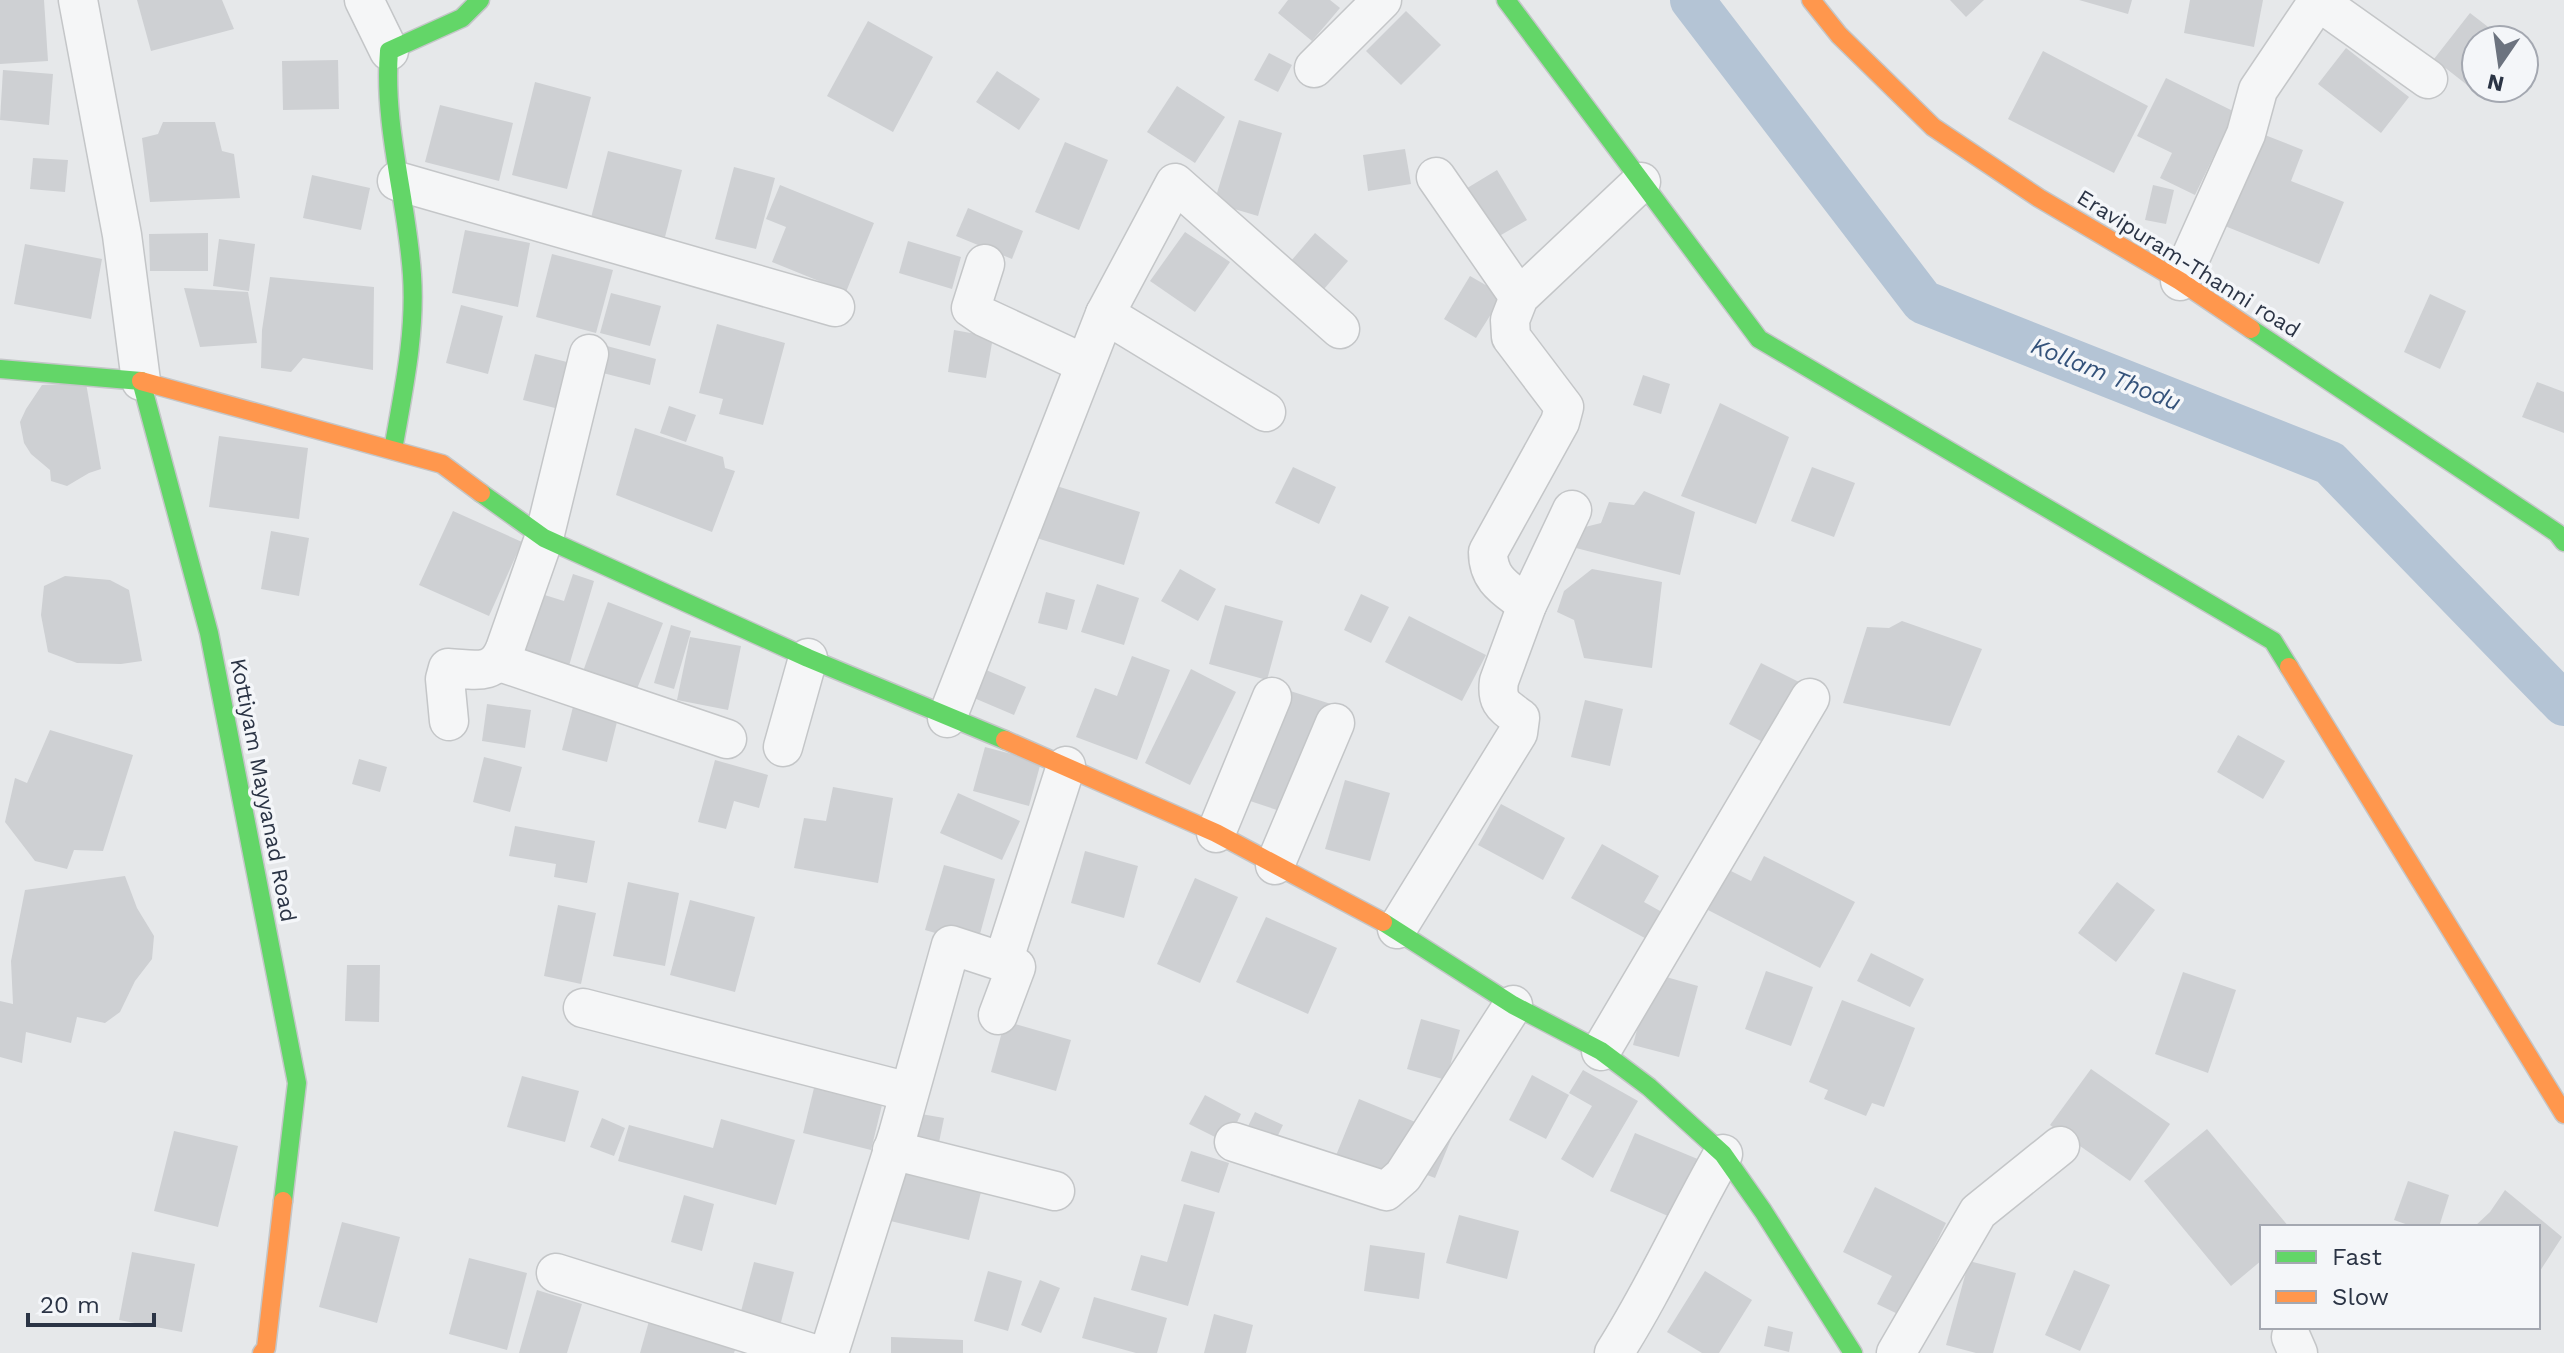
<svg xmlns="http://www.w3.org/2000/svg" width="2564" height="1353" font-family="'Work Sans',sans-serif">
<style>
.lines{fill:none;stroke-linecap:round;stroke-linejoin:round}
.canal{stroke:#b4c4d5;stroke-width:44}
.building{fill:#ced0d3}
.street-casing{stroke:#c4c6c8;stroke-width:41}
.fast-casing{stroke:#c4c6c8;stroke-width:21}
.slow-casing{stroke:#c4c6c8;stroke-width:21}
.street{stroke:#f5f6f7;stroke-width:38}
.fast{stroke:#63d668;stroke-width:18}
.slow{stroke:#ff974d;stroke-width:18}
.labels{text-anchor:middle;stroke-width:7;stroke-linejoin:round;paint-order:stroke}
.street-label{font-size:22px;fill:#2b3445;stroke:#f4f6f9}
.water-label{font-size:24px;font-style:italic;fill:#34527a;stroke:#f4f6f9}
</style>
<rect width="100%" height="100%" fill="#e6e8ea"/>
<g class="lines">
<path class="canal" d="M1692,0L1923,302L2330,463L2564,704"/>
</g>
<g class="building">
<path d="M0,0H44L48,61L0,64Z"/>
<path d="M137,0H222L234,29L151,51Z"/>
<path d="M1288,0H1330L1340,8L1312,41L1278,13Z"/>
<path d="M1950,0H1984L1966,17Z"/>
<path d="M2079,0H2132L2128,14Z"/>
<path d="M2190,0H2263L2254,47L2184,33Z"/>
<path d="M1406,11L1441,45L1401,85L1366,51Z"/>
<path d="M2470,13L2505,40H2476V82L2471,88L2434,59Z"/>
<path d="M868,21L933,57L893,132L827,96Z"/>
<path d="M2346,48L2409,97L2381,133L2318,84Z"/>
<path d="M2043,51L2148,106L2114,173L2008,119Z"/>
<path d="M1269,53L1292,65L1278,92L1254,80Z"/>
<path d="M338,60L339,109L283,110L282,61Z"/>
<path d="M3,70L53,74L49,125L0,120Z"/>
<path d="M997,71L1040,99L1019,130L976,102Z"/>
<path d="M2166,78L2235,112L2195,195L2160,178L2172,153L2137,136Z"/>
<path d="M535,82L591,97L567,189L512,175Z"/>
<path d="M1177,86L1225,117L1195,163L1147,132Z"/>
<path d="M440,105L513,123L499,181L425,162Z"/>
<path d="M1239,120L1282,133L1258,216L1214,203Z"/>
<path d="M163,122H215L222,151L234,154L240,198L150,202L142,138L158,134Z"/>
<path d="M2252,130L2303,150L2291,181L2344,202L2319,264L2215,222Z"/>
<path d="M1065,142L1108,160L1079,230L1035,212Z"/>
<path d="M1405,149L1411,184L1368,191L1363,155Z"/>
<path d="M608,151L682,170L665,237L591,218Z"/>
<path d="M33,158L68,160L65,192L30,189Z"/>
<path d="M734,167L775,178L756,249L715,239Z"/>
<path d="M1497,170L1527,220L1489,242L1459,193Z"/>
<path d="M312,175L370,188L361,230L303,218Z"/>
<path d="M780,185L874,223L846,292L772,262L786,227L766,219Z"/>
<path d="M2153,185L2174,190L2166,224L2145,220Z"/>
<path d="M968,208L1023,231L1012,259L956,236Z"/>
<path d="M465,230L530,243L518,307L452,293Z"/>
<path d="M1185,232L1230,262L1195,312L1150,281Z"/>
<path d="M208,233V271H150L149,234Z"/>
<path d="M1315,233L1348,261L1318,296L1285,268Z"/>
<path d="M219,239L255,244L249,291L213,286Z"/>
<path d="M908,241L961,257L952,289L899,273Z"/>
<path d="M25,244L102,259L91,319L14,304Z"/>
<path d="M552,254L613,270L596,333L536,317Z"/>
<path d="M1470,276L1503,295L1476,338L1444,319Z"/>
<path d="M270,277L374,287L373,370L303,358L291,372L261,368L262,330Z"/>
<path d="M184,288L248,292L257,343L200,347Z"/>
<path d="M611,293L661,306L650,346L600,333Z"/>
<path d="M2430,294L2466,311L2440,369L2404,352Z"/>
<path d="M461,305L503,316L488,374L446,363Z"/>
<path d="M717,324L785,343L763,425L719,414L723,399L699,393Z"/>
<path d="M954,330L993,337L986,378L948,372Z"/>
<path d="M603,345L656,359L650,385L595,371Z"/>
<path d="M535,354L575,364L563,410L523,400Z"/>
<path d="M1643,375L1670,384L1661,414L1633,405Z"/>
<path d="M2537,382L2564,392V433L2522,417Z"/>
<path d="M86,383L101,469L89,473L67,486L51,481L50,470L31,454L24,443L20,422L26,409L42,385Z"/>
<path d="M1720,403L1789,437L1756,524L1681,496Z"/>
<path d="M669,406L696,415L686,442L660,433Z"/>
<path d="M635,428L723,457L725,468L735,471L712,532L616,495Z"/>
<path d="M219,436L308,448L299,519L209,507Z"/>
<path d="M1293,467L1336,487L1319,524L1275,503Z"/>
<path d="M1812,467L1855,483L1834,537L1791,521Z"/>
<path d="M1047,483L1140,512L1124,565L1030,536Z"/>
<path d="M1644,491L1695,512L1680,575L1576,548L1581,528L1601,523L1609,502L1634,505Z"/>
<path d="M453,511L522,542L489,616L419,585Z"/>
<path d="M271,531L309,538L299,596L261,589Z"/>
<path d="M1180,569L1216,589L1198,621L1161,601Z"/>
<path d="M1592,569L1662,582L1652,668L1584,658L1574,620L1557,612L1564,591Z"/>
<path d="M573,574L594,581L566,676L514,660L535,592L564,601Z"/>
<path d="M65,576L110,580L129,590L142,661L121,664L77,663L48,652L41,615L44,586Z"/>
<path d="M1097,584L1139,598L1124,645L1081,632Z"/>
<path d="M1046,592L1075,600L1067,630L1038,623Z"/>
<path d="M1361,594L1389,607L1371,643L1344,630Z"/>
<path d="M608,602L663,623L635,694L581,677Z"/>
<path d="M1225,605L1283,621L1267,680L1209,664Z"/>
<path d="M1409,616L1486,655L1462,701L1385,662Z"/>
<path d="M1902,621L1982,649L1950,726L1843,703L1867,627L1889,628Z"/>
<path d="M671,625L691,631L674,689L654,683Z"/>
<path d="M690,637L741,646L728,710L677,700Z"/>
<path d="M1132,656L1170,670L1137,760L1076,737L1095,688L1117,696Z"/>
<path d="M1761,663L1805,685L1772,747L1729,724Z"/>
<path d="M1191,669L1236,692L1190,785L1145,763Z"/>
<path d="M986,670L1026,687L1014,715L974,698Z"/>
<path d="M1284,689L1334,705L1289,814L1247,800Z"/>
<path d="M1585,700L1623,709L1610,766L1571,757Z"/>
<path d="M574,703L619,714L607,762L562,750Z"/>
<path d="M487,704L531,710L525,748L482,741Z"/>
<path d="M50,730L133,755L103,851L74,850L67,869L35,861L5,822L15,778L27,783Z"/>
<path d="M2238,735L2285,761L2263,799L2217,772Z"/>
<path d="M985,747L1041,762L1029,806L973,791Z"/>
<path d="M484,757L522,767L510,812L473,802Z"/>
<path d="M359,759L387,767L380,792L352,784Z"/>
<path d="M715,760L768,775L759,808L734,801L726,829L698,822Z"/>
<path d="M1345,780L1390,793L1370,861L1325,849Z"/>
<path d="M833,787L893,798L878,883L794,868L804,818L826,821Z"/>
<path d="M958,793L1020,821L1002,860L940,833Z"/>
<path d="M1501,804L1565,838L1543,880L1478,845Z"/>
<path d="M515,826L595,841L587,883L554,877L556,864L509,856Z"/>
<path d="M1602,844L1659,876L1644,902L1669,916L1654,943L1571,898Z"/>
<path d="M1085,851L1138,866L1124,918L1071,903Z"/>
<path d="M1764,856L1855,902L1820,968L1708,910L1729,870L1751,881Z"/>
<path d="M944,865L995,879L977,945L925,930Z"/>
<path d="M125,876L137,908L154,936L152,959L135,981L120,1012L105,1023L77,1017L71,1043L26,1032L22,1063L0,1057V1001L13,1004L11,961L25,890Z"/>
<path d="M1195,878L1238,897L1200,983L1157,964Z"/>
<path d="M628,882L679,893L665,966L613,956Z"/>
<path d="M2117,882L2155,910L2116,962L2078,933Z"/>
<path d="M690,900L755,917L735,992L670,975Z"/>
<path d="M558,905L596,913L581,984L544,976Z"/>
<path d="M1266,917L1337,948L1308,1014L1236,982Z"/>
<path d="M1871,953L1924,979L1910,1007L1857,981Z"/>
<path d="M347,965H380L379,1022L345,1021Z"/>
<path d="M1766,971L1813,987L1791,1046L1745,1029Z"/>
<path d="M2183,972L2236,990L2208,1073L2155,1054Z"/>
<path d="M1652,973L1698,986L1679,1057L1633,1045Z"/>
<path d="M1842,1000L1915,1028L1884,1107L1872,1103L1866,1116L1824,1099L1828,1090L1809,1082Z"/>
<path d="M1421,1019L1460,1030L1446,1080L1407,1069Z"/>
<path d="M1005,1021L1071,1040L1056,1091L991,1072Z"/>
<path d="M2091,1069L2170,1124L2130,1181L2050,1125Z"/>
<path d="M1583,1070L1638,1101L1593,1178L1561,1159L1592,1106L1569,1093Z"/>
<path d="M1532,1075L1569,1095L1546,1139L1509,1120Z"/>
<path d="M522,1076L579,1091L565,1142L507,1127Z"/>
<path d="M814,1088L882,1105L871,1150L803,1133Z"/>
<path d="M1205,1095L1241,1114L1227,1143L1189,1124Z"/>
<path d="M1359,1099L1452,1137L1435,1178L1414,1170L1401,1204L1328,1175Z"/>
<path d="M904,1111L944,1118L937,1152L898,1145Z"/>
<path d="M1255,1112L1283,1125L1264,1164L1236,1151Z"/>
<path d="M602,1118L625,1128L614,1156L590,1147Z"/>
<path d="M721,1119L795,1140L776,1205L618,1161L629,1125L713,1148Z"/>
<path d="M2207,1129L2289,1227H2262V1260L2231,1286L2144,1181Z"/>
<path d="M174,1131L238,1146L218,1227L154,1211Z"/>
<path d="M1635,1133L1700,1160L1675,1219L1610,1191Z"/>
<path d="M1191,1151L1229,1163L1219,1193L1181,1181Z"/>
<path d="M887,1165L982,1188L969,1240L874,1217Z"/>
<path d="M2408,1181L2449,1195L2439,1227H2414L2394,1220Z"/>
<path d="M1875,1187L1946,1223L1900,1315L1877,1304L1892,1276L1843,1252Z"/>
<path d="M2505,1190L2562,1237L2538,1274V1227H2474L2490,1212Z"/>
<path d="M684,1195L714,1204L702,1251L671,1242Z"/>
<path d="M1184,1204L1215,1212L1188,1306L1131,1290L1141,1255L1167,1262Z"/>
<path d="M1459,1215L1519,1231L1507,1279L1446,1263Z"/>
<path d="M342,1222L400,1237L377,1323L319,1307Z"/>
<path d="M1370,1245L1425,1253L1419,1299L1364,1291Z"/>
<path d="M132,1252L195,1264L182,1332L119,1320Z"/>
<path d="M469,1258L527,1273L507,1350L449,1334Z"/>
<path d="M1969,1261L2016,1273L1993,1353H1976L1946,1345Z"/>
<path d="M754,1262L794,1272L780,1326L740,1315Z"/>
<path d="M2074,1270L2110,1285L2080,1351L2045,1335Z"/>
<path d="M988,1271L1022,1281L1008,1331L974,1321Z"/>
<path d="M1705,1271L1752,1300L1719,1353H1702L1667,1332Z"/>
<path d="M1040,1280L1060,1288L1041,1333L1021,1325Z"/>
<path d="M537,1290L582,1304L567,1353H519Z"/>
<path d="M1094,1297L1167,1318L1157,1353H1136L1082,1338Z"/>
<path d="M1214,1314L1253,1325L1246,1353H1204Z"/>
<path d="M649,1321L737,1344L734,1353H640Z"/>
<path d="M1768,1326L1793,1332L1789,1352L1764,1346Z"/>
<path d="M891,1337L963,1340V1353H891Z"/>
</g>
<g class="lines">
<defs>
<g id="street">
<path d="M78,0L122,235L141,381"/>
<path d="M364,0L389,51"/>
<path d="M1314,68L1382,0"/>
<path d="M1436,177L1519,297"/>
<path d="M397,181L835,307"/>
<path d="M985,264L971,308L984,317L1085,364"/>
<path d="M2180,281L2246,134L2258,90L2318,1L2428,79"/>
<path d="M1105,314L1175,183L1340,329"/>
<path d="M1527,605C1507,589 1488,581 1488,552L1560,422L1564,407L1511,337L1510,320L1519,297L1641,182"/>
<path d="M500,662L727,739"/>
<path d="M947,718L1105,314L1266,412"/>
<path d="M449,721L445,679L448,668C473,669 494,677 505,649L544,538L589,354"/>
<path d="M783,747L808,658"/>
<path d="M1216,833L1272,697"/>
<path d="M1275,865L1335,723"/>
<path d="M1397,929L1518,733L1520,718C1504,706 1496,703 1499,681L1527,605L1572,510"/>
<path d="M583,1008L909,1092"/>
<path d="M998,1015L1016,967L1003,962"/>
<path d="M1601,1051L1810,698"/>
<path d="M1234,1142L1386,1191L1403,1176L1513,1005"/>
<path d="M892,1150L1055,1191"/>
<path d="M556,1273L811,1353"/>
<path d="M2291,1337L2298,1353"/>
<path d="M829,1353L898,1134L951,945L1003,962L1066,766"/>
<path d="M1614,1353C1655,1289 1685,1220 1723,1154"/>
<path d="M1896,1353L1978,1212L2060,1146"/>
</g>
<g id="fast">
<path d="M1506,0L1759,339L2273,641L2289,667"/>
<path d="M2251,329L2557,533L2564,542"/>
<path d="M0,369L141,381L209,633L297,1083L283,1201"/>
<path d="M393,450C403,392 416,334 412,275C407,199 383,127 389,51L462,18L480,0"/>
<path d="M481,493L544,538L808,658L1005,740"/>
<path d="M1383,922L1513,1005L1601,1051L1649,1087L1723,1154L1763,1211L1853,1353"/>
</g>
<g id="slow">
<path d="M1811,0L1839,35L1933,127L2039,198L2180,281L2251,329"/>
<path d="M141,381L442,464L481,493"/>
<path d="M2289,667L2564,1114"/>
<path d="M1005,740L1216,833L1383,922"/>
<path d="M262,1353L266,1348L283,1201"/>
</g>
</defs>
<use href="#street" class="street-casing"/>
<use href="#fast" class="fast-casing"/>
<use href="#slow" class="slow-casing"/>
<use href="#street" class="street"/>
<use href="#fast" class="fast"/>
<use href="#slow" class="slow"/>
</g>
<g class="labels">
<g class="street-label">
<text transform="translate(2189 263) rotate(32)" y="8">Eravipuram-Thanni road</text>
<text transform="translate(264 790) rotate(79)" y="8">Kottiyam Mayyanad Road</text>
</g>
<g class="water-label">
<text transform="translate(2106 374) rotate(22)" y="8">Kollam Thodu</text>
</g>
</g>
<rect x="2260" y="1225" width="280" height="104" fill="#f4f6f9" stroke="#a4a8b1" stroke-width="2"/>
<rect x="2276" y="1251" width="40" height="12" fill="#63d668" stroke="#a4a8b1" stroke-width="2"/>
<text x="2332" y="1265" font-size="24" fill="#2b3445">Fast</text>
<rect x="2276" y="1291" width="40" height="12" fill="#ff974d" stroke="#a4a8b1" stroke-width="2"/>
<text x="2332" y="1305" font-size="24" fill="#2b3445">Slow</text>
<g transform="translate(2500 64) rotate(193)"><circle r="38" fill="#f4f6f9" stroke="#a4a8b1" stroke-width="2"/>
<path d="M0-6L14 30L0 20L-14 30Z" fill="#6c737f"/>
<text y="-12" font-size="22" font-weight="bold" text-anchor="middle" fill="#2b3445">N</text>
</g>
<path d="M28 1313v12h126v-12" fill="none" stroke="#2b3445" stroke-width="4"/>
<text x="40" y="1313" font-size="24" fill="#2b3445" stroke="#f4f6f9" stroke-width="6" paint-order="stroke">20 m</text>
</svg>
